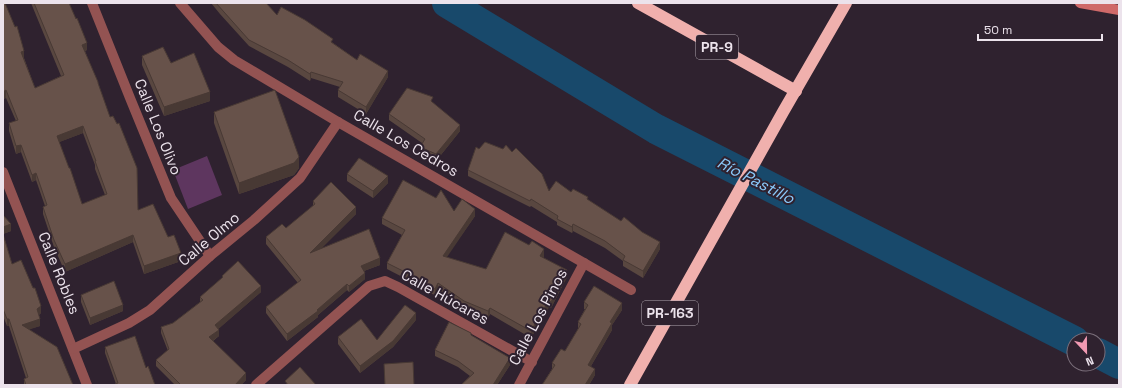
<svg xmlns="http://www.w3.org/2000/svg" width="1122" height="388" font-family="'Space Grotesk',sans-serif">
<style>
.green{fill:#5e365f}
.lines{fill:none;stroke-linecap:round;stroke-linejoin:round}
.river{stroke:#18496b;stroke-width:30}
.street{stroke:#935352;stroke-width:10}
.secondary{stroke:#cf6969;stroke-width:10}
.highway{stroke:#f0b0ad;stroke-width:12}
.wall{fill:#594740;fill-rule:evenodd}
.shaded-wall{fill:#483934}
.building{fill:#67524a;stroke:#483934;fill-rule:evenodd}
.labels{text-anchor:middle;stroke-width:4;stroke-linejoin:round;paint-order:stroke}
.shield{fill:#2f222f;stroke:#b3a9b3;stroke-width:1}
.shield-label{font-size:14px;font-weight:bold;fill:#ece3ec}
.street-label{font-size:15px;fill:#ece3ec;stroke:#2f222f}
.water-label{font-size:16px;font-style:italic;fill:#8ac9fa;stroke:#2f222f}
</style>
<rect width="100%" height="100%" fill="#2f222f"/>
<path class="green" d="M207,156L222,195L188,209L173,170Z"/>
<g class="lines">
<g class="river">
<path d="M447,3L656,129L1074,341"/>
<path d="M1098,353L1119,364"/>
</g>
<g class="street">
<path d="M92,3L130,98L171,198L210,256"/>
<path d="M180,3L218,47L234,60L338,122L631,290"/>
<path d="M3,172L87,385"/>
<path d="M73,349L129,323L150,310L210,256L254,220L300,178L338,122"/>
<path d="M256,385L369,286L385,281L398,287L532,362"/>
<path d="M519,385L584,263"/>
</g>
<path class="secondary" d="M1080,3L1119,10"/>
<g class="highway">
<path d="M638,3L796,91"/>
<path d="M630,385L783,112L846,3"/>
</g>
</g>
<g class="wall">
<path d="M3,3L24,58L35,88L61,76L31,3H69L87,50L85,51L98,85L138,210L168,237L181,261L144,274L133,242L65,272L54,247L43,214V207L45,206L36,180L32,182L21,152L16,154L9,131V123L16,121L6,98L3,99ZM83,133L95,165V169L105,195L82,204L59,142Z"/>
<path d="M211,3H266L277,15L333,43L357,60L388,77L366,114L338,97V90L340,87L311,78L310,81L288,67L249,46L220,14Z"/>
<path d="M142,56L171,63L210,101L164,116L142,65Z"/>
<path d="M433,103L460,131L436,161L420,153V147L422,143L389,120V114Z"/>
<path d="M214,112L299,168L294,175L239,194L214,123Z"/>
<path d="M479,149L549,191L571,192L588,200L660,249L643,278L623,266V261L605,248L573,231L572,233L557,225V222L531,206L530,207L468,176V170Z"/>
<path d="M347,174L388,183L373,198L347,181Z"/>
<path d="M313,201L356,214L321,248L380,265L364,271L365,279L349,292L347,290L318,315V317L287,341L266,313V307L298,283L266,244V237L286,228L313,206Z"/>
<path d="M454,211L475,216L446,257L486,269L544,256L543,258L567,277L551,308L549,307L531,338L490,314L488,318L464,308L438,290L435,295L419,289L412,284V282L387,269V263L402,235L382,224V218Z"/>
<path d="M3,215L11,231L3,234L12,264L41,313L39,315L40,326L29,329L73,385H24V379L26,378L9,326H7L3,316Z"/>
<path d="M222,276L261,292L218,329L219,336L213,341L246,380L241,385H175L156,366V360L168,351L161,333V327L173,323L200,302V297L222,278Z"/>
<path d="M81,295L123,311L90,325L81,302Z"/>
<path d="M584,302L622,310L612,325V330L591,366L595,375L589,385H542L552,369V363L565,351L578,329V322L585,309H584Z"/>
<path d="M416,320L393,347L360,373L338,344V337L377,340Z"/>
<path d="M471,335L510,365L497,385H461L470,376L458,367L435,356V350Z"/>
<path d="M105,347L146,368L155,385H115L116,384L105,353Z"/>
</g>
<g class="shaded-wall">
<path d="M87,43V50L82,52V45Z"/>
<path d="M24,51V58L21,59V52Z"/>
<path d="M388,71V77L366,114V107Z"/>
<path d="M311,72V78L310,81V74Z"/>
<path d="M6,90V98L3,99V92Z"/>
<path d="M210,92V101L164,116V107Z"/>
<path d="M460,125V131L436,161V154Z"/>
<path d="M83,126V133L57,143V136Z"/>
<path d="M21,145V152L16,154V146Z"/>
<path d="M299,157V168L294,175L239,194V183Z"/>
<path d="M36,173V180L32,182V175Z"/>
<path d="M388,176V183L373,198V191Z"/>
<path d="M356,207V214L310,260V253Z"/>
<path d="M475,209V216L443,263V256Z"/>
<path d="M11,224V231L3,234V227Z"/>
<path d="M573,224V231L572,233V227Z"/>
<path d="M133,235V242L65,272V264Z"/>
<path d="M660,242V249L643,278V271Z"/>
<path d="M544,249V256L540,263V256Z"/>
<path d="M181,253V261L144,274V266Z"/>
<path d="M380,258V265L361,272V266Z"/>
<path d="M567,270V277L551,308V302Z"/>
<path d="M365,273V279L349,292V286Z"/>
<path d="M438,283V290L435,295V289Z"/>
<path d="M347,284V290L318,315V317L287,341V334L317,310Z"/>
<path d="M261,286V292L215,332V325Z"/>
<path d="M549,300V307L531,338V331Z"/>
<path d="M622,303V310L612,325V330L588,371V365L610,322Z"/>
<path d="M123,305V311L90,325V318Z"/>
<path d="M41,306V313L37,316V309Z"/>
<path d="M490,308V314L488,318V311Z"/>
<path d="M416,313V320L393,347L360,373V366Z"/>
<rect x="7" y="319" width="2" height="7"/>
<path d="M40,319V326L22,332V325Z"/>
<path d="M219,330V336L209,343V337Z"/>
<path d="M510,358V365L497,385H493Z"/>
<path d="M595,369V375L589,385H585Z"/>
<path d="M246,373V380L241,385H235Z"/>
</g>
<g class="building">
<path d="M3,3H5L15,27L17,26L24,51L21,52L35,88L64,75L34,3H69L76,19L77,18L87,43L82,45L98,82V83L110,117L113,116L117,124L119,123L137,168L138,210L153,204L168,237L174,235L181,253L144,266L133,235L65,264L54,240L43,207L47,205L36,173L32,175L21,145L16,146L9,123L18,120L6,90L3,92ZM83,126L96,161H95L107,194L82,204L70,168H69L57,136Z"/>
<path d="M216,3H266L277,15L281,7L305,20L333,39L331,42L357,60L360,54L388,71L366,107L338,90L343,82L311,72L310,74L288,60L249,40Z"/>
<path d="M163,47L171,63L194,53L210,92L164,107L142,56Z"/>
<path d="M407,88L433,97L431,101L460,125L436,154L420,147L425,139L389,114Z"/>
<path d="M275,90L299,157L294,163L239,183L214,112Z"/>
<path d="M485,142L503,149L506,145L512,152L516,148L542,174L549,191L556,181L571,192L573,189L588,197L587,199L621,221L624,217L642,232L660,242L643,271L623,260L625,256L605,241L573,224L572,227L557,219L558,216L531,199L530,201L468,170L476,147L479,149Z"/>
<path d="M359,158L388,176L373,191L347,174Z"/>
<path d="M403,180L436,198L441,190L454,211L462,199L475,209L443,256L486,269L505,232L529,245L532,241L544,249L540,256L567,270L551,302L549,300L531,331L490,308L488,311L464,301L438,283L435,289L419,282L412,278L413,276L387,263L405,230L382,218Z"/>
<path d="M331,182L356,207L310,253L369,229L380,258L361,266L365,273L349,286L347,284L317,310L318,311L287,334L266,307L301,280L266,237L282,224L286,228L315,204L313,201Z"/>
<path d="M3,215L11,224L3,227Z"/>
<path d="M3,234L12,264L21,260L33,288H35L41,306L37,309L40,319L22,325L57,347L73,385H26L24,379L28,377L9,319H7L3,309Z"/>
<path d="M238,261L261,286L215,325L219,330L209,337L246,373L235,385H181L156,360L169,349L161,327L173,323L203,300L200,297L223,277L222,276Z"/>
<path d="M114,281L123,305L90,318L81,295Z"/>
<path d="M594,286L622,303L610,322L612,323L588,365L595,369L585,385H542L555,365L552,363L561,349L565,351L581,324L578,322L588,305L584,302Z"/>
<path d="M405,305L416,313L393,341L360,366L338,337L361,319L377,340Z"/>
<path d="M449,322L471,333V335L510,358L493,385H461L474,373L458,361L435,350Z"/>
<path d="M135,336L146,368L148,366L155,385H116L115,384L118,383L105,347Z"/>
<path d="M413,362L414,385H385L384,364Z"/>
<path d="M300,367L316,385H288L285,381Z"/>
</g>
<g class="labels">
<g class="shield">
<rect x="696" y="35" width="42" height="24" rx="3"/>
<rect x="642" y="301" width="56" height="24" rx="3"/>
</g>
<g class="shield-label">
<text x="717" y="52">PR-9</text>
<text x="670" y="318">PR-163</text>
</g>
<g class="street-label">
<text transform="translate(158 127) rotate(68)" y="5">Calle Los Olivo</text>
<text transform="translate(406 143) rotate(30)" y="5">Calle Los Cedros</text>
<text transform="translate(209 239) rotate(-40)" y="5">Calle Olmo</text>
<text transform="translate(59 273) rotate(68)" y="5">Calle Robles</text>
<text transform="translate(445 297) rotate(29)" y="5">Calle Húcares</text>
<text transform="translate(538 317) rotate(-62)" y="5">Calle Los Pinos</text>
</g>
<g class="water-label">
<text transform="translate(756 180) rotate(27)" y="6">Río Pastillo</text>
</g>
</g>
<rect width="1122" height="388" fill="none" stroke="#ece3ec" stroke-width="8"/>
<g transform="translate(1086 352) rotate(158)"><circle r="19" fill="#2f222f" stroke="#7b6f7b"/>
<path d="M0-3L7 15L0 10L-7 15Z" fill="#f19ab3"/>
<text y="-6" font-size="11" font-weight="bold" text-anchor="middle" fill="#ece3ec">N</text>
</g>
<path d="M978 34v6h124v-6" fill="none" stroke="#ece3ec" stroke-width="2"/>
<text x="984" y="34" font-size="12" fill="#ece3ec" stroke="#2f222f" stroke-width="3" paint-order="stroke">50 m</text>
</svg>
